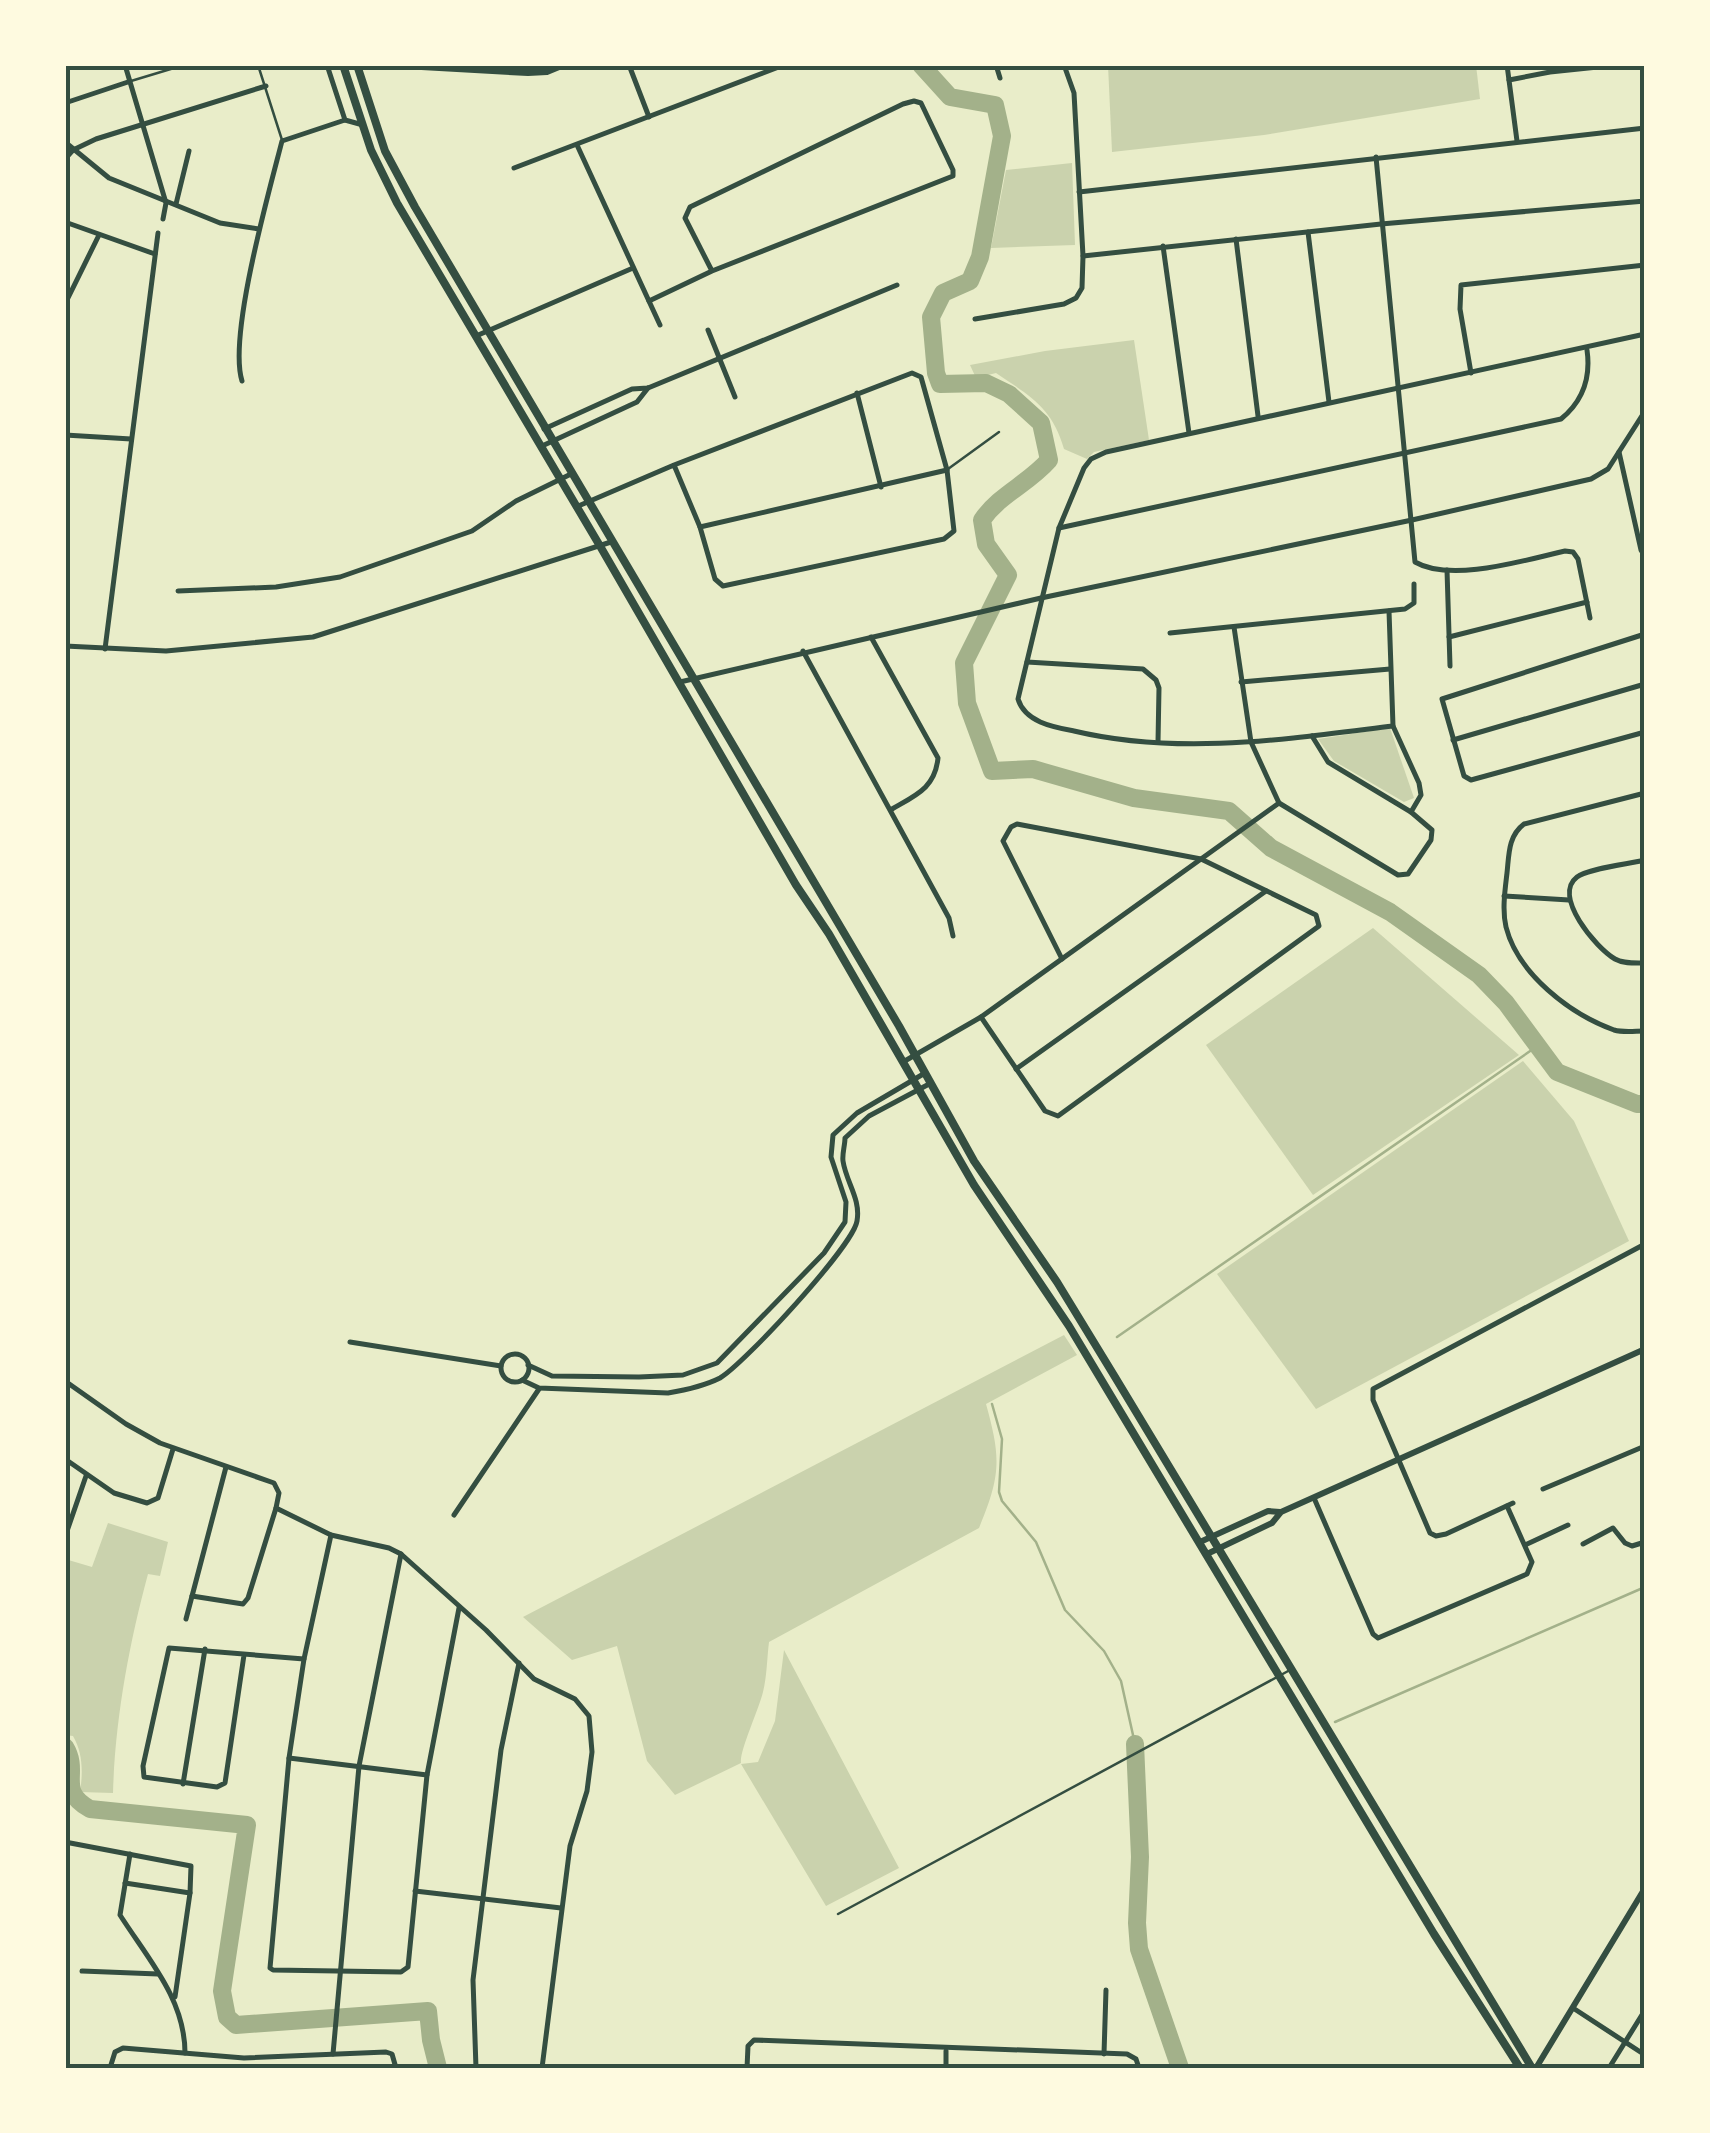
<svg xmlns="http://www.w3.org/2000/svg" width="1710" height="2133" font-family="Quicksand,sans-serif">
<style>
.green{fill:#cad2ad}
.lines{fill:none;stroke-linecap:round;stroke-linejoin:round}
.stream{stroke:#a3b18a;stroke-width:2.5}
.river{stroke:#a3b18a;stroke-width:18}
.service{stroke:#344e41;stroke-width:2.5}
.minor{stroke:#344e41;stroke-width:5}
.tertiary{stroke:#344e41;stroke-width:6}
.secondary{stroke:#344e41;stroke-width:8}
.neatline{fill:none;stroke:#344e41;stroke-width:4}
</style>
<rect width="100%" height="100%" fill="#e9edc9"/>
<g class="green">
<path d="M1108,65H1476L1480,99L1264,135L1112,152Z"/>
<path d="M1072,163L1075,245L991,248L1006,170Z"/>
<path d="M1134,340L1149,440L1094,452L1087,459L1064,449C1052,407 1030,396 996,373L976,378L970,365L1045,351Z"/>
<path d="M1390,728L1414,798L1404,802L1334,761L1318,739Z"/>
<path d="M1373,928L1519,1055L1313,1195L1206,1045Z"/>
<path d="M1523,1061L1574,1121L1629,1241L1316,1409L1217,1274Z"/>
<path d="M1064,1335L1077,1355L986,1404C1001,1458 1001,1475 979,1528L769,1642C767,1658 767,1676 763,1692C759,1709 739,1752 741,1763L675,1795L647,1761L617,1646L572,1660L523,1617Z"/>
<path d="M108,1523L168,1542L160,1576L148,1574C129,1644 115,1720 113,1793L80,1792C83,1773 83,1753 73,1736L65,1735V1559L92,1567Z"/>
<path d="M784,1650L899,1868L826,1906L741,1764L758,1762L775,1721Z"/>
</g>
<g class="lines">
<g class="stream">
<path d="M1117,1337L1536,1047"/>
<path d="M992,1404L1002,1439L999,1492L1002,1501L1036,1542L1065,1610L1104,1651L1121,1681L1135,1744"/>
<path d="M1335,1722L1645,1587"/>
</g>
<g class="river">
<path d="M921,65L950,97L995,105L1002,136L980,257L970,281L943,293L931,317L936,373L940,384L986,383L1009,394L1041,423L1049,460C1028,484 1000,494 982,520L986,544L1008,575L964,663L967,703L992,771L1033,769L1134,798L1229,811L1271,848L1390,912L1479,975L1506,1003L1557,1072L1637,1104H1645"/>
<path d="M1135,1744L1140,1857L1137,1923L1139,1949L1180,2068"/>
<path d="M65,1747C81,1773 56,1790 90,1809L247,1825L222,1991L227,2017L236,2025L428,2011L431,2040L438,2068"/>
</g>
<g class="service">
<path d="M258,65L282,140"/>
<path d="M131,81L184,65"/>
<path d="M948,469L999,432"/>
<path d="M838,1914L1290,1670"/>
</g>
<g class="minor">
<path d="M125,65L166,203L163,219"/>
<path d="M327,65L345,120L363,125"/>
<path d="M629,65L649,117"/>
<path d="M996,65L1000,78"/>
<path d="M1507,65L1517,141"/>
<path d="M1509,80L1550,72L1617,65"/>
<path d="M65,103L128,82"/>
<path d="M65,142L109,178L220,223L259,229"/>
<path d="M577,145L660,325"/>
<path d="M1376,157L1415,562C1451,583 1525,560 1565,551L1573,552L1578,559L1590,618"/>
<path d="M65,159L73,150L96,139L266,86"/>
<path d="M514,168L784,65"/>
<path d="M1079,192L1645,128"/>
<path d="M176,204L189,151"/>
<path d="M65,222L155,254"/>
<path d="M1308,232L1329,402"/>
<path d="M1236,239L1258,416"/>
<path d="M1163,246L1189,433"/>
<path d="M1083,256L1381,224L1645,201"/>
<path d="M649,301L712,271L953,176V170L921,103L914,101L903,104L690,207L685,218L712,271"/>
<path d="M65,304L99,235"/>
<path d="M975,319L1064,304L1076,298L1082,288L1083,256L1074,93L1064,65"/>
<path d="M708,330L735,397"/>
<path d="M476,336L633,268"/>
<path d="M1471,373L1460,309L1461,285L1645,265"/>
<path d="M242,381C228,336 269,192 282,141L345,120"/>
<path d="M857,393L881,487"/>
<path d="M544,429L632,389L648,388L897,285"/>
<path d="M65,435L131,439"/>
<path d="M542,446L637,402L648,388"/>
<path d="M1619,452L1641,550L1645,556"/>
<path d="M576,507L674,465L912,373L921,377L947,470L954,531L944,539L723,586L715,579L700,527L674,465"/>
<path d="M700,527L947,470"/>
<path d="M1059,528L1561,419C1583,401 1591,378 1587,350"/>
<path d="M1447,570L1450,666"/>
<path d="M178,591L276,587L340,577L472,531L516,501L571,474"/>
<path d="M1389,611L1393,726L1419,783L1421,795L1411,812"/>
<path d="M1234,627L1251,742L1279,803L1398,875L1408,874L1431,840L1432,830L1411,812L1328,762L1312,736"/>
<path d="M1170,633L1405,609L1414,603V584"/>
<path d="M1645,634L1442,699L1464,776L1471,780L1645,732"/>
<path d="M871,637L938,758C935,788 916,795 892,809"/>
<path d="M1449,637L1587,602"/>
<path d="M65,646L166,651L313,637L611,542"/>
<path d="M105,649L158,233"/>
<path d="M803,651L949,918L953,936"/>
<path d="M1027,662L1143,669L1156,680L1159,688L1158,742"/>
<path d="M680,682L1041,598L1412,520L1591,479L1608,469L1645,411"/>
<path d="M1241,682L1390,669"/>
<path d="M1393,726C1287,739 1179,756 1074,731C1053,727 1025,722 1018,699L1059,528L1084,468L1091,459L1106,452L1645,334"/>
<path d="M1453,740L1645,684"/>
<path d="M1645,793L1524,824C1508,836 1509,855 1507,873C1505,890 1502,910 1506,927C1518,974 1570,1014 1614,1030C1624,1033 1635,1031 1645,1031"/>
<path d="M1645,860C1629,864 1589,868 1577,877C1552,896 1596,948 1615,959C1624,964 1635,963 1645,963"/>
<path d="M1504,896L1569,900"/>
<path d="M981,1017L1045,1111L1058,1116L1319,926L1316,915L1201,859L1017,824L1011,827L1003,841L1062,959"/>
<path d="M903,1062L981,1017L1279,803"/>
<path d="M1016,1069L1266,891"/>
<path d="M350,1342L501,1366"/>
<circle cx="515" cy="1368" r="14"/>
<path d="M528,1365L552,1376L639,1377L683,1375L717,1363L824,1253L845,1222L846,1202L831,1157L833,1135L857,1113L925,1073"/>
<path d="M522,1380L539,1388L668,1393C686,1390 704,1386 720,1378C744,1364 853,1246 857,1221C861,1199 846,1182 843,1161C842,1154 845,1145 845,1138L869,1116L931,1083"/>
<path d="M65,1381L126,1424L160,1443L274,1483L279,1493L276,1508L331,1535L389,1548L401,1554L486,1630L534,1679L575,1699L589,1716L592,1752L587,1791L570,1846L542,2068"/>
<path d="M65,1459L114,1493L147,1503L158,1498L173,1449"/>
<path d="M1543,1489L1645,1446"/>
<path d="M1314,1498L1373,1634L1378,1638L1527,1574L1532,1562L1507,1506"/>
<path d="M1513,1503L1446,1534L1436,1536L1430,1533L1373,1400V1389L1645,1244"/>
<path d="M454,1515L539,1389"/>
<path d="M66,1534L86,1476"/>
<path d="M331,1535L304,1659L289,1758L270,1968L273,1970L401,1972L408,1967L427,1775L459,1608"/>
<path d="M1583,1544L1613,1528L1625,1543L1632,1546L1645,1542"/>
<path d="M1525,1545L1568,1525"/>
<path d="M192,1596L243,1604L248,1598L276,1508"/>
<path d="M186,1619L226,1467"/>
<path d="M244,1655L225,1783L217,1787L144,1777L143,1766L169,1648L304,1659"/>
<path d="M289,1758L427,1775"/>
<path d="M183,1784L205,1649"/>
<path d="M65,1842L191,1866L190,1893L175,1997"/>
<path d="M130,1854L120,1915C148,1959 185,1999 185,2053"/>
<path d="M125,1883L190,1893"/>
<path d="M415,1891L561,1908"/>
<path d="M82,1971L158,1974"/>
<path d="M1573,2008L1645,2055"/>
<path d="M333,2054L359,1766L401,1554"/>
<path d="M1104,2054L1106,1990"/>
<path d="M110,2068L115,2052L123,2048L244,2058L386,2052L392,2054L396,2068"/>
<path d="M476,2068L473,1980L501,1750L519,1663"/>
<path d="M747,2068L748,2046L754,2040L1127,2054L1136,2059L1139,2068"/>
<path d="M946,2068V2051"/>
<path d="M1609,2068L1645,2010"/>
</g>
<g class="tertiary">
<path d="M386,65L528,73L547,72L564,65"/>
<path d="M1200,1542L1268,1511L1280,1512"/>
<path d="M1207,1554L1272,1523L1281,1512L1645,1349"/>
<path d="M1536,2068L1645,1888"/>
</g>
<g class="secondary">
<path d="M343,65L371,150L397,203L600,546L796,885L829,934L974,1185L1069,1326L1434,1934L1520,2068"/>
<path d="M357,65L385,151L415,207L899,1026L974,1161L1057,1282L1115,1377L1532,2068"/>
</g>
</g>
<rect width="1710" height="2133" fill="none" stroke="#fefae0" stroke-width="135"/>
<rect x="68" y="68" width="1574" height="1998" class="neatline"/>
</svg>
